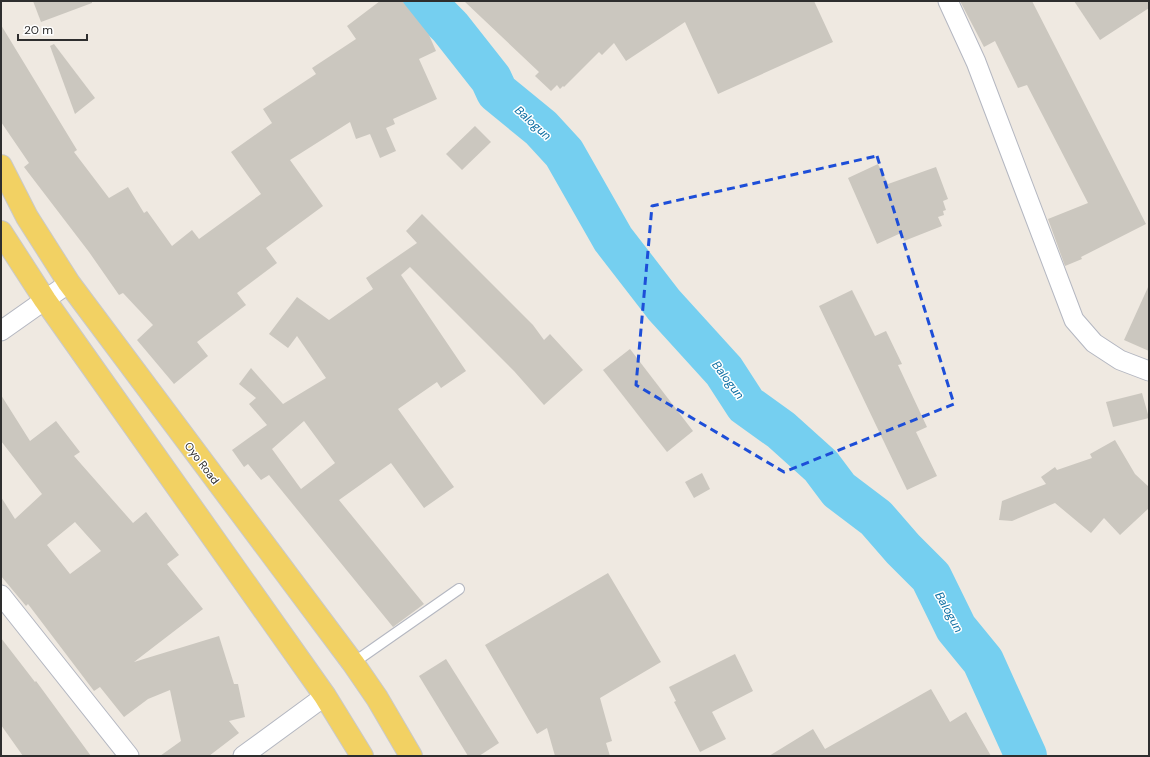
<svg xmlns="http://www.w3.org/2000/svg" width="1150" height="757" font-family="'DM Sans',sans-serif">
<style>
.lines{fill:none;stroke-linecap:round;stroke-linejoin:round}
.river{stroke:#75cff0;stroke-width:42}
.building{fill:#cbc7bf;fill-rule:evenodd}
.service-casing{stroke:#b4b7c1;stroke-width:12}
.minor-casing{stroke:#b4b7c1;stroke-width:21}
.primary-casing{stroke:#c9c9c9;stroke-width:24}
.service{stroke:#fff;stroke-width:10}
.minor{stroke:#fff;stroke-width:19}
.primary{stroke:#f2d163;stroke-width:22}
.marked{fill:none;stroke:#1d4ed8;stroke-width:3;stroke-dasharray:8 5;stroke-linejoin:round}
.labels{text-anchor:middle;stroke-width:3;stroke-linejoin:round;paint-order:stroke}
.street-label{font-size:11px;fill:#2e2e2e;stroke:#fff}
.water-label{font-size:12px;font-style:italic;fill:#0d6fa3;stroke:#fff}
</style>
<rect width="100%" height="100%" fill="#efe9e1"/>
<g class="lines">
<path class="river" d="M424,1L450,27L491,79L497,92L541,128L564,153L613,239L664,305L724,371L746,405L781,430L821,466L839,490L876,518L903,549L931,577L956,628L983,661L1026,756"/>
</g>
<g class="building">
<path d="M33,1H92V3L41,22Z"/>
<path d="M380,1H402L429,35L436,51L419,59L437,99L393,119L395,124L386,128L396,151L380,158L370,134L356,139L350,122L290,160L323,206L266,248L277,263L237,293L246,305L197,342L208,356L174,384L137,340L153,325L123,293L119,295L89,252L24,167L29,163L1,122V25L77,150L74,152L109,198L128,187L144,213L147,211L172,246L192,230L199,239L261,194L231,152L272,123L263,109L316,74L312,68L356,39L347,26Z"/>
<path d="M464,1H814L833,42L718,94L685,22L626,61L614,43L602,55L599,52L564,87L563,86L560,89L557,85L551,91L535,76L539,72Z"/>
<path d="M960,1H1032L1146,224L1081,257L1082,259L1065,266L1048,219L1088,203L1027,85L1018,88L995,41L984,47Z"/>
<path d="M1074,1H1149V8L1100,40Z"/>
<path d="M54,44L95,98L75,114L50,46Z"/>
<path d="M475,126L491,142L462,170L446,154Z"/>
<path d="M878,164L888,184L936,167L948,199L943,201L946,210L943,211L944,215L938,217L942,226L904,241L901,233L877,244L848,178Z"/>
<path d="M422,214L533,325L544,340L550,334L583,370L544,405L514,371L410,267L401,275L466,371L441,388L437,382L398,409L454,487L424,508L391,463L339,500L424,604L393,627L269,475L261,480L248,464L244,467L232,450L267,425L249,404L256,398L239,384L251,368L283,404L326,378L297,336L288,348L269,334L297,297L329,320L373,289L366,278L417,243L406,231ZM304,421L335,463L301,489L272,449Z"/>
<path d="M1149,285V351L1124,340Z"/>
<path d="M852,290L875,336L886,331L902,364L898,365L927,427L916,432L937,476L907,490L819,306Z"/>
<path d="M630,349L693,431L667,452L603,370Z"/>
<path d="M1142,393L1149,418L1113,427L1106,402Z"/>
<path d="M1,395L30,441L56,421L80,452L74,456L133,523L146,512L179,555L167,564L203,609L134,662L219,636L234,684H238L245,717L229,721L239,733L209,756H160L181,741L170,690L148,699L124,717L100,687L94,691L28,604L26,606L1,576V497L15,519L42,494L1,441ZM75,522L101,551L70,574L47,545Z"/>
<path d="M1115,440L1135,474L1149,487V508L1120,535L1104,518L1091,533L1055,503L1012,521L999,520L1002,501L1046,484L1041,477L1055,467L1057,470L1092,458L1090,454Z"/>
<path d="M702,473L710,489L694,498L685,482Z"/>
<path d="M608,573L661,662L600,698L612,741L606,743L610,756H555L547,728L537,734L485,645Z"/>
<path d="M1,638L35,682L36,681L91,756H23L1,725Z"/>
<path d="M735,654L753,691L712,712L726,739L700,752L674,702L676,701L669,687Z"/>
<path d="M446,659L499,743L479,756H468L419,676Z"/>
<path d="M931,689L950,722L966,712L991,756H769L813,729L825,749Z"/>
</g>
<g class="lines">
<defs>
<path id="service" d="M353,663L459,589"/>
<g id="minor">
<path d="M948,1L976,62L1074,320L1094,343L1120,360L1149,371"/>
<path d="M1,331L69,283"/>
<path d="M1,595L129,756"/>
<path d="M243,756L325,696"/>
</g>
<g id="primary">
<path d="M1,166L27,217L69,283L353,663L377,698L411,756"/>
<path d="M1,232L45,300L325,696L362,756"/>
</g>
</defs>
<use href="#service" class="service-casing"/>
<use href="#minor" class="minor-casing"/>
<use href="#primary" class="primary-casing"/>
<use href="#service" class="service"/>
<use href="#minor" class="minor"/>
<use href="#primary" class="primary"/>
</g>
<path class="marked" d="M877,156L954,404L784,472L636,385L652,206Z"/>
<g class="labels">
<g class="street-label">
<text transform="translate(202 463) rotate(53)" y="4">Oyo Road</text>
</g>
<g class="water-label">
<text transform="translate(533 123) rotate(42)" y="4">Balogun</text>
<text transform="translate(728 380) rotate(53)" y="4">Balogun</text>
<text transform="translate(949 612) rotate(61)" y="4">Balogun</text>
</g>
</g>
<rect width="1150" height="757" fill="none" stroke="#2e2e2e" stroke-width="4"/>
<path d="M18 34v6h69v-6" fill="none" stroke="#2e2e2e" stroke-width="2"/>
<text x="24" y="34" font-size="12" fill="#2e2e2e" stroke="#ffffff" stroke-width="3" paint-order="stroke">20 m</text>
</svg>
